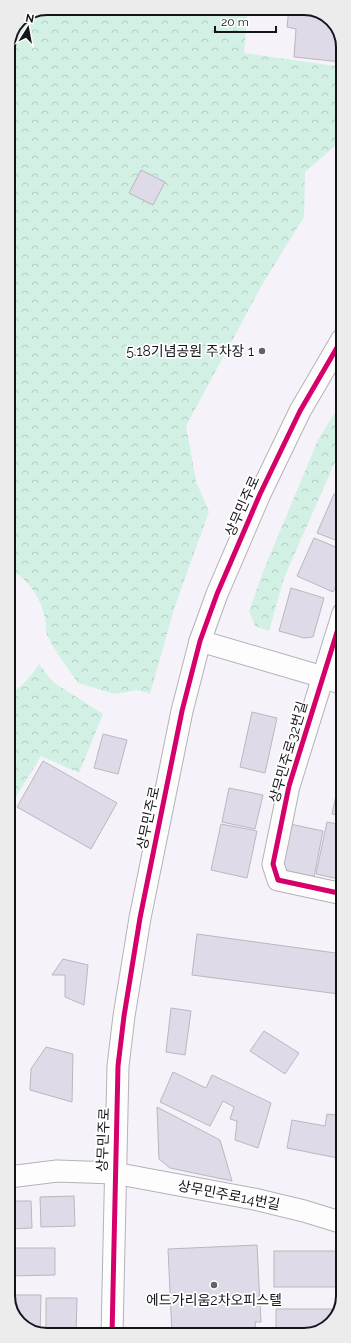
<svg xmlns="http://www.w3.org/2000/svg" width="351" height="1343" font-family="Raleway,'Noto Sans KR',sans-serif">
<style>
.forest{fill:url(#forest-crowns)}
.building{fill:#dfdae7;stroke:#bab7be}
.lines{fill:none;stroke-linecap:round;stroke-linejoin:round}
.minor-casing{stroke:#b4b1b8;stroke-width:23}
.minor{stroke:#fefdfe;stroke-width:21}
.cycleway-casing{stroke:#fff;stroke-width:8}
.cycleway{stroke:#d6006c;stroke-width:5}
.poi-dot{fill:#646269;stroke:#fff;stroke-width:1.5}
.labels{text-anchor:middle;stroke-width:3.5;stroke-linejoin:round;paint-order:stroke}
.poi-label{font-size:14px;fill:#16141b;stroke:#fff;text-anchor:end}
.street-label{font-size:14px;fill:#16141b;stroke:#fff}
.rim{fill:none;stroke:#16141b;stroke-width:2}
</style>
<defs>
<pattern id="forest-crowns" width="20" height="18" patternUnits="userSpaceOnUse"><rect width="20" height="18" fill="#d2f0e3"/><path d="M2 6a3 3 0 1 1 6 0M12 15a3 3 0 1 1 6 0" fill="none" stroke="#b4cdc2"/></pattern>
</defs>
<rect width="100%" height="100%" fill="#f5f2fa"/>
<g class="forest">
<path d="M47,8H248L244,53L342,67V140L305,172L304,217L263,283L186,426L196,481L209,512L175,606L150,694L138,690L114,694L78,683C68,668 56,653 48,637C45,632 47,625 45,619C41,597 28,579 8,568V47L20,19Z"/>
<path d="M342,401V446L284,578L269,631L255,626L249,611L263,572L318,440Z"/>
<path d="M39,664L53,682L103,714L79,773L41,756L8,810V695C22,687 30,678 39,664Z"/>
</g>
<g class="building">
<path d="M289,8H309L330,18L342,39V62L294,57L296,29L287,27Z"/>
<path d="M141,170L165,182L153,205L129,193Z"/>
<path d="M334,494L342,497L343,543L317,533Z"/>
<path d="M314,538L343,550V571L333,592L297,576Z"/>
<path d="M291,588L324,598L313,637L304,638L279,631Z"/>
<path d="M252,712L277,718L265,773L240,767Z"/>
<path d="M103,734L127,740L118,774L94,768Z"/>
<path d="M43,761L117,803L91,849L17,807Z"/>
<path d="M342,767H343V816L332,814Z"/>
<path d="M229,788L263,795L255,829L222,822Z"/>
<path d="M327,822L343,825V880L316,874Z"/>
<path d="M221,824L257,831L247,878L211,870Z"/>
<path d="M290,824L323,831L314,877L287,871L282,861Z"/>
<path d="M197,934L343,954V967L339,994L192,975Z"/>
<path d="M63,959L88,965L84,1005L65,997V975H52Z"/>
<path d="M171,1008L191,1011L185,1055L166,1052Z"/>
<path d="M264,1031L299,1053L285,1074L250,1051Z"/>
<path d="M46,1047L73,1054L72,1102L30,1090L31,1069Z"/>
<path d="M173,1072L206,1088L212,1075L271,1103L258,1148L235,1140L237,1121L230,1119L234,1107L223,1101L210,1126L160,1102Z"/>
<path d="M157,1107L220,1140L232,1181L170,1168L159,1159Z"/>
<path d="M327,1114L343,1116V1159L287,1148L292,1120L325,1126Z"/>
<path d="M74,1196L75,1226L41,1227L40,1197Z"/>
<path d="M9,1201H31L32,1228L9,1229Z"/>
<path d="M257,1245L261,1322H255L256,1330L172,1334L168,1249Z"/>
<path d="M9,1248H55V1275L9,1276Z"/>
<rect x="274" y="1251" width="69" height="36"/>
<path d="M9,1295H41L40,1334L21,1325L9,1304Z"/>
<path d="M46,1298H77L76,1335H46Z"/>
<path d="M276,1309H339L335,1320L312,1334H276Z"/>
</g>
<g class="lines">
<defs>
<g id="minor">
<path d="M343,613L289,786L273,864L278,880L343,894"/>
<path d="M200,641L323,677L343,684"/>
<path d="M9,1177L57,1171L114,1173L254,1199L304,1211L343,1223"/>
<path d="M112,1335L118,1066L124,1016L140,918L182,711L200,641L217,594L260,494L300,411L342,339"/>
</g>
</defs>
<use href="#minor" class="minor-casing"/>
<use href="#minor" class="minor"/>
<defs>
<g id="cycleway">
<path d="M343,613L289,786L273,864L278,880L343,894"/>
<path d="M112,1335L118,1066L124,1016L140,918L182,711L200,641L217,594L260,494L300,411L342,339"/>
</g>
</defs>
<use href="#cycleway" class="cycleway-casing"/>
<use href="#cycleway" class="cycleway"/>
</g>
<g class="poi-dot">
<circle cx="262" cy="351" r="4"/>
<circle cx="214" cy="1285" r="4"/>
</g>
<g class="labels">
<g class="poi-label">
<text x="254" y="356">5.18기념공원 주차장 1</text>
<text x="214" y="1305" text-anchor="middle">에드가리움2차오피스텔</text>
</g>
<g class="street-label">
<text transform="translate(242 506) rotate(-66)" y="5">상무민주로</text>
<text transform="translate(288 752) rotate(-74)" y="5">상무민주로32번길</text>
<text transform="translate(148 818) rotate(-78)" y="5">상무민주로</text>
<text transform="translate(103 1140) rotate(-88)" y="5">상무민주로</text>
<text transform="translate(229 1195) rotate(11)" y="5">상무민주로14번길</text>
</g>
</g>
<path d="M0 0H351V1343H0ZM47 15H304A32 32 0 0 1 336 47V1296A32 32 0 0 1 304 1328H47A32 32 0 0 1 15 1296V47A32 32 0 0 1 47 15Z" fill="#ececed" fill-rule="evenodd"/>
<path class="rim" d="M47 15H304A32 32 0 0 1 336 47V1296A32 32 0 0 1 304 1328H47A32 32 0 0 1 15 1296V47A32 32 0 0 1 47 15Z"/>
<g transform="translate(28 28) rotate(11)" stroke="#ffffff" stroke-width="3" paint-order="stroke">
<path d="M0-3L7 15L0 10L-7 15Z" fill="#16141b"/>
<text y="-6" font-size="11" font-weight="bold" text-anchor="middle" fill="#16141b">N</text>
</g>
<path d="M215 26v6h61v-6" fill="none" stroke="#16141b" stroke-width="2"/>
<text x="221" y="26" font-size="12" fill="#16141b" stroke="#ffffff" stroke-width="3" paint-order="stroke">20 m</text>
</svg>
